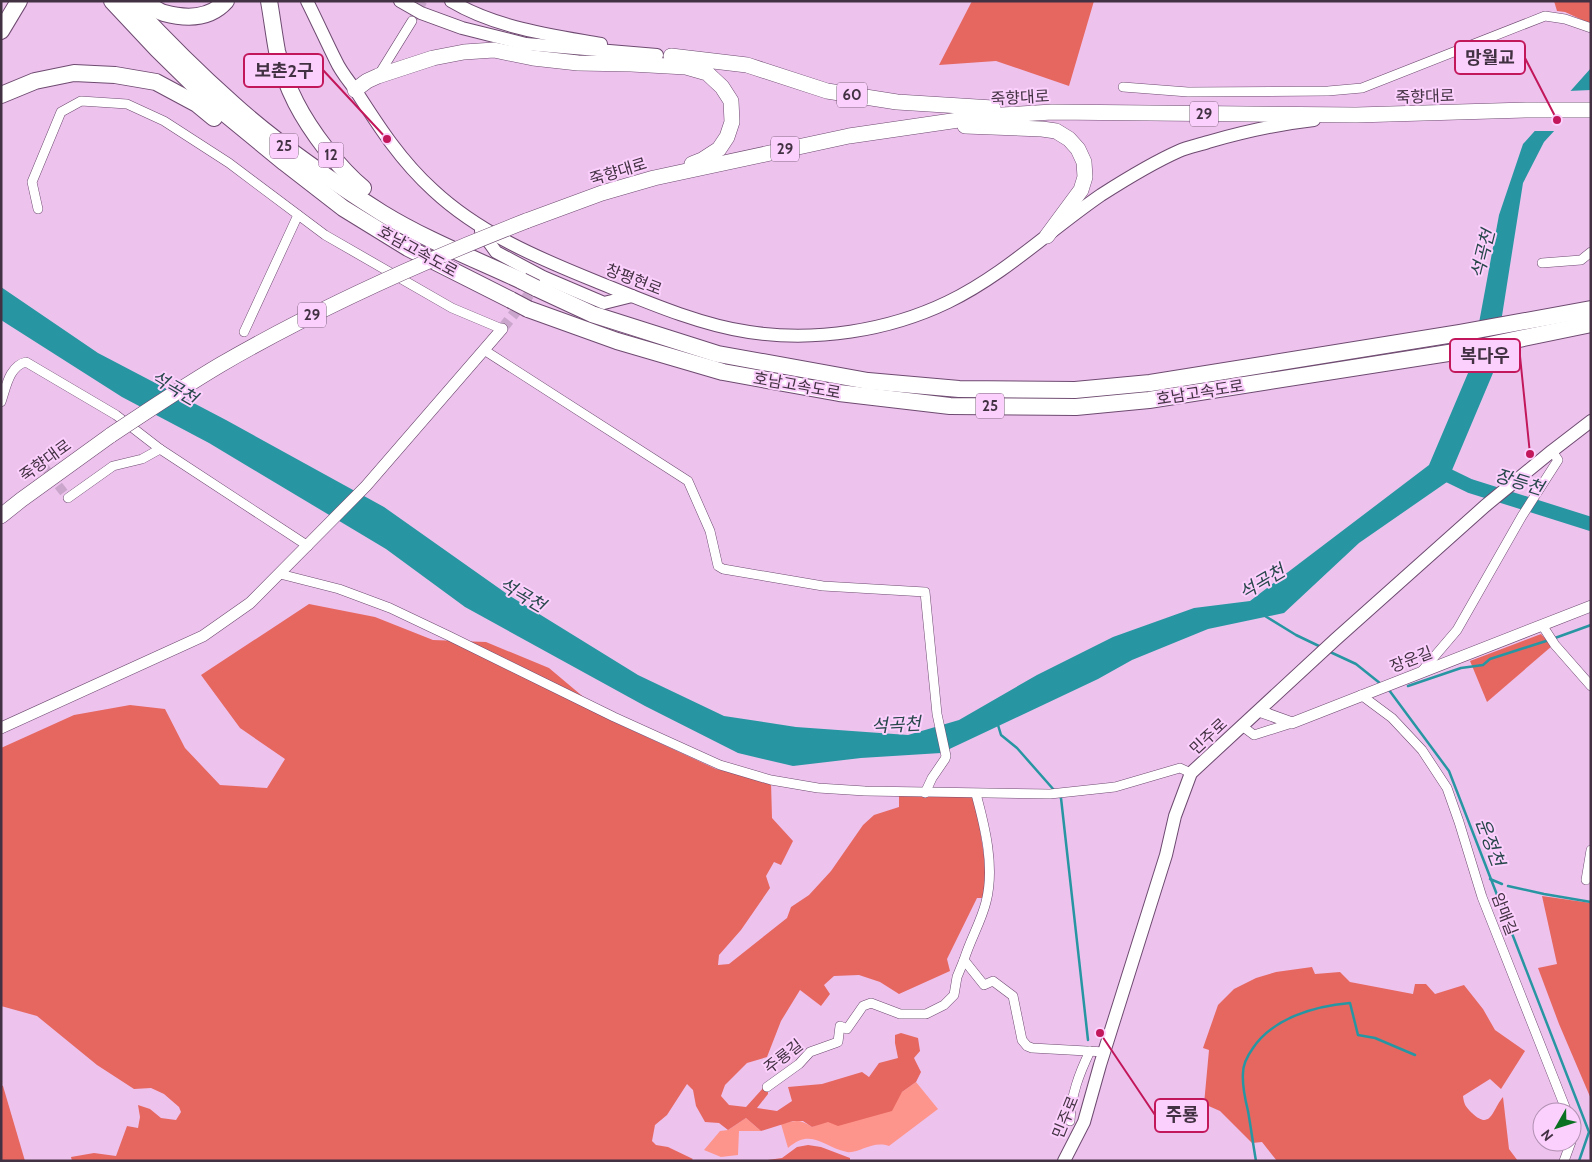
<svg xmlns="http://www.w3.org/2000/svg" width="1592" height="1162" font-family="Cabin,'Noto Sans KR',sans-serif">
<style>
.green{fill:#fe958c}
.forest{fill:#e66760}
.water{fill:#2896a2}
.pier{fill:#edc3ee}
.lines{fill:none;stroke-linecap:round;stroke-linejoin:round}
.stream{stroke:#2896a2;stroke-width:2.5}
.river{stroke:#2896a2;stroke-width:14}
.minor-tunnel{stroke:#cba6cc;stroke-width:9;stroke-dasharray:9 4.5;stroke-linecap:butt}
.tertiary-tunnel{stroke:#cba6cc;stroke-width:11;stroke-dasharray:11 5.5;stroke-linecap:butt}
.minor-casing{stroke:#6e4a70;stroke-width:10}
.tertiary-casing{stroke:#6e4a70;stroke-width:12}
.secondary-casing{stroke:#6e4a70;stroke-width:14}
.primary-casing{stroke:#6e4a70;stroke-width:16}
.motorway-casing{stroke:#6e4a70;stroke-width:18}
.minor{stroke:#fff;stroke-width:9}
.tertiary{stroke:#fff;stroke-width:11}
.secondary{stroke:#fff;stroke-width:12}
.primary{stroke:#fff;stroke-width:15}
.motorway{stroke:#fff;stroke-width:16}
.primary-bridge-casing{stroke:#6e4a70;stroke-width:16;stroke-linecap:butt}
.motorway-bridge-casing{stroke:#6e4a70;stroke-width:18;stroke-linecap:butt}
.primary-bridge{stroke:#fff;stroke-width:15}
.motorway-bridge{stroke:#fff;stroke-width:16}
.labels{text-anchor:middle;stroke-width:4;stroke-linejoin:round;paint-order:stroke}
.shield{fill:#fbd0fc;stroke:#7a617a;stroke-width:1}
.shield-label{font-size:15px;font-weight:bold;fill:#423142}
.street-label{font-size:16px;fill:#423142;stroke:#fbd0fc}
.water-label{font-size:18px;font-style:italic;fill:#27474b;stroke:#fbd0fc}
.leader{fill:none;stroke:#c2185b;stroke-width:2}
.callout-dot{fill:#c2185b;stroke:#fbd0fc;stroke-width:2}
.callout{fill:#fbd0fc;stroke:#c2185b;stroke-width:2}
.callout-label{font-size:18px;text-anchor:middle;font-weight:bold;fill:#423142}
</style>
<rect width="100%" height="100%" fill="#edc3ee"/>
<g class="green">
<path d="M916,1082L938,1109L889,1146C872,1140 859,1154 847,1152C824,1148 812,1127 788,1148L781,1124C796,1120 800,1119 812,1127L902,1092Z"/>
<path d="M746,1118L761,1131H739L738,1155L721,1157L704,1150L720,1131L728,1130Z"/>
</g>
<g class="forest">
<path d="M972,1H1094L1069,86L996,61L939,65Z"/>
<path d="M1554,1H1591V24L1565,12L1557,11Z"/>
<path d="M309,604L375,617L433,640L486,642L549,668L612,721L716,769L771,782L772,818L793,841L781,865L774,862L766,876L770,888L741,930L719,955L718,965L729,964L787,918L791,907L809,895L831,871L863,825L874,815L899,807V795L975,797L986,869L984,898H977L947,959L950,971L899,994L880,982L859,975L834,976L824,985L830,994L821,1006L800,990L781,1021L767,1057L747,1063L725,1085L721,1096L729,1105L746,1107L765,1086L768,1090V1094L757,1108L777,1111L792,1101L788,1087L822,1084L862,1072L869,1077L879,1063L898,1058L895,1043V1035L901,1033L918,1038L920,1051L914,1058L921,1072L916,1082L902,1092L892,1111L838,1126L828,1122L812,1127L803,1121H793L761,1131L746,1118L728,1130L719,1123L705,1122L696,1106L693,1090L687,1084L667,1115L655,1125L652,1141L656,1145L668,1147L693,1159L691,1161H72L71,1157L94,1153L116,1156L127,1126L138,1128L140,1117L138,1105L150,1109L161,1118L176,1120L181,1112L179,1107L164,1094L151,1088L134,1089L97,1065L37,1016L1,1006V748L74,715L130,705L165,709L185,748L220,785L267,788L285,759L240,728L201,675Z"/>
<path d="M1541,634L1552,646L1487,702L1470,661Z"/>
<path d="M1542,896L1591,903V1099L1559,1024L1538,968L1557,964Z"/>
<path d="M1312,967L1315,974L1340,972L1350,982L1413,994L1415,984H1426L1435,994L1464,985L1483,1009L1495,1030L1525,1051L1501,1089L1490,1079L1463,1096C1464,1105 1466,1107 1472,1113C1491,1131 1492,1110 1503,1097L1509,1149L1518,1161H1277L1262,1142L1252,1143L1220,1111L1204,1104L1209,1050L1203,1048L1218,1005L1234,989L1256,978L1276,972Z"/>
<path d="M1,1085L3,1086L25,1161H1Z"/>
<path d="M808,1145L821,1147L850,1158V1161H761L782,1158L797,1147Z"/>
</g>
<path class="water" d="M1591,68V91L1544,142L1523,183L1493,373L1447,482L1359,543L1284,613L1208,629L1132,660L1098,679L941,753L861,758L793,766L738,753L645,706L465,607L386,549L209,443L122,397L1,320V287L98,353L226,420L384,507L510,596L638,675L724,716L796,727L908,735L959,720L1037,675L1113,637L1194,608L1250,601L1429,465L1471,366L1499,215L1523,144Z"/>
<path class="pier" d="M1591,90V94L1558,131H1531L1568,91Z"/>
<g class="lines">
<g class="stream">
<path d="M1265,616L1296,635L1321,647"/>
<path d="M1555,638L1591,625"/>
<path d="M1328,651L1356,664L1381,684"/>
<path d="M1408,686L1461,668L1483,665L1490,659L1546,641"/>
<path d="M1389,690L1449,771L1589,1132L1579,1161"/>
<path d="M998,725L1001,735L1017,748L1054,790"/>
<path d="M1059,796L1061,798L1088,1040"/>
<path d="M1490,879L1502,884"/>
<path d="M1508,886L1544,894L1591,902"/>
<path d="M1256,1161C1253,1144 1251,1128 1248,1111C1245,1099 1242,1086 1243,1073C1243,1065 1248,1055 1253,1048C1273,1018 1315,1006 1350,1003L1358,1035L1375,1038L1415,1055"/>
</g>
<path class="river" d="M1437,470L1470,486L1591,524"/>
<g class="minor-tunnel">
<path d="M412,21L423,1"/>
<path d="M42,464L68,498"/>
</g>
<path class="tertiary-tunnel" d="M502,329L539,282"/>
<defs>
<g id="minor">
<path d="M378,76L412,21"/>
<path d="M1123,87L1188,92L1328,91L1362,88L1545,16L1565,19L1591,28"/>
<path d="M38,209L32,182L61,112L81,101L127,104L164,121L229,163L325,235L452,308L502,329"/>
<path d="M1542,263L1581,260L1591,252"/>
<path d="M244,332L298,215"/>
<path d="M484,350L688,481L710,531L718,566L723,569L823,586L925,592L937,714L946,756L945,759L932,778L925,793"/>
<path d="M1,402C6,388 9,366 26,362L116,415L160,449L308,546"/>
<path d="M68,498L113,466L142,459L160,449"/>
<path d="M280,574L339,589L390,608L449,636L614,717L720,765L771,780L818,788L865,791L1050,794L1115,787L1180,768L1191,773"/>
<path d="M1542,625L1555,645L1591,686"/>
<path d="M1422,671L1457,630L1522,516L1558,460L1552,451"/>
<path d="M1361,695L1392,718L1422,750L1447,788L1459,822L1482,897L1567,1112"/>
<path d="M1242,726L1254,735L1292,723"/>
<path d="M976,794C985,827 995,867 986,902C981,922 970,940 964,960L984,985L993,981L1013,996L1022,1040L1027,1046L1032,1048L1105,1052"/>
<path d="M1586,880L1591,850"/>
<path d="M767,1087L799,1064L810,1052L838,1042L840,1026L847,1029L863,1006L871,1003L900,1014H926L944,1005L954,995L957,977L964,960"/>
<path d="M1070,1121C1071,1095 1079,1074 1090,1051"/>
<path d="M1572,1130V1139"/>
<path d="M1564,1161L1571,1142"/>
</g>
<g id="tertiary">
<path d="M1259,711L1292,723L1591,606"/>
<path d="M1,728L203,636L250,603L366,486L502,329"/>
</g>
<g id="secondary">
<path d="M307,1C317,21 326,41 336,61C341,72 349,81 356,91C379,127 401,161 433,190C479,233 538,258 595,281C642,300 699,325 749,332C815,342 888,331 948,302C1004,275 1050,230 1101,195C1126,179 1152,163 1179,151C1188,147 1199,145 1208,142C1243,132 1278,124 1314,120"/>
<path d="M400,1L421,13L462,28L526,44L657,55"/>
<path d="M451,1C496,28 551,35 601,44"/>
<path d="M481,231L496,252L543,277L604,303L632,296"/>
<path d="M1064,1161L1084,1122L1100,1065L1166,855L1175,816L1191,773L1336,639L1485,506L1552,451L1591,421"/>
</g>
<g id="primary">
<path d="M671,56L747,65L827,91L897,102L993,108"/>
<path d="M355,90L367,81L378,76L433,58L464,52L494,50L533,58L578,63L631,64L686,67L707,73L722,87L731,101L732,122L727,137L719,149L702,160L692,164"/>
<path d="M965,126L1042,129L1056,131L1069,139L1078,149L1084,162L1085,177L1081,190L1047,236"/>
<path d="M526,221L602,193L654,178L849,136L986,116L1052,112L1356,115L1528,110H1591"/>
<path d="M1,516L21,500L111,435"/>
</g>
<g id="motorway">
<path d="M112,1L157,49L212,103L285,163L343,208L408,248L511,300"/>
<path d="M129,1C162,37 196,71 232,103C277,144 330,180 382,213C426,240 475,259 522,281"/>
<path d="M144,1C150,5 157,11 164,13C186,19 210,19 226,1"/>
<path d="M269,1C272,18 274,35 277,51C286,89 302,118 326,149C338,164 348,176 363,188"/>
<path d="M1,31L19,1"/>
<path d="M1,95L35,81L74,73L115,75L156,82L197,104L214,118"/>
<path d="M536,288L592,314L718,354L868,381L959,389L1075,390L1150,383L1460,333L1591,309"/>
<path d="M528,309L617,341L723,372L839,393L950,406L1076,407L1149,400L1461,351L1591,324"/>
</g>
</defs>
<use href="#minor" class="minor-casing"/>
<use href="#tertiary" class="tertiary-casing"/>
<use href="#secondary" class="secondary-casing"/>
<use href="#primary" class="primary-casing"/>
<use href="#motorway" class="motorway-casing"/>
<use href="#minor" class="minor"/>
<use href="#tertiary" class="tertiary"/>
<use href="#secondary" class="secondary"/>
<use href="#primary" class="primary"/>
<use href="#motorway" class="motorway"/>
<defs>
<path id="primary-bridge" d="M111,435C147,411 183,387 220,365C318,308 421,262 526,221"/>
<g id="motorway-bridge">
<path d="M522,281L536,288"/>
<path d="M511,300L528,309"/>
</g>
</defs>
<use href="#primary-bridge" class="primary-bridge-casing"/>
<use href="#motorway-bridge" class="motorway-bridge-casing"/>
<use href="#primary-bridge" class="primary-bridge"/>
<use href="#motorway-bridge" class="motorway-bridge"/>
</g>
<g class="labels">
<g class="shield">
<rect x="837" y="82.5" width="30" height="25" rx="4"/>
<rect x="1190" y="101.5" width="28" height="25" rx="4"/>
<rect x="270" y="133.5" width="28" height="25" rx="4"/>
<rect x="771" y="136.5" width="28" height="25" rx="4"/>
<rect x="318.5" y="142.5" width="25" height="25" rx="4"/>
<rect x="298" y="302.5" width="28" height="25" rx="4"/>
<rect x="976" y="393.5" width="28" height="25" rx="4"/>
</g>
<g class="shield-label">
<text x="852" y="100">60</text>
<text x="1204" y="119">29</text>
<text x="284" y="151">25</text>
<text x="785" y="154">29</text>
<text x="331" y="160">12</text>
<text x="312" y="320">29</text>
<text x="990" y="411">25</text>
</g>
<g class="street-label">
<text transform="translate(1425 96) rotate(-2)" y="6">죽향대로</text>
<text transform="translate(1020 97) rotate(-3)" y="6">죽향대로</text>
<text transform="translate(618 171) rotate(-17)" y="6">죽향대로</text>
<text transform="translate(418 251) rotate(29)" y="6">호남고속도로</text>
<text transform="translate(634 279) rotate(21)" y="6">창평현로</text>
<text transform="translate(797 385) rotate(10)" y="6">호남고속도로</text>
<text transform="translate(1200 392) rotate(-9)" y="6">호남고속도로</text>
<text transform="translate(45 460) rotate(-36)" y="6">죽향대로</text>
<text transform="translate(1411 659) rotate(-21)" y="6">장운길</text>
<text transform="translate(1208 736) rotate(-43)" y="6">민주로</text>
<text transform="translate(1505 914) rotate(69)" y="6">암매길</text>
<text transform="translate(783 1056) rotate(-38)" y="6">주룡길</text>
<text transform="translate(1065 1117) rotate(-68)" y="6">민주로</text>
</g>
<g class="water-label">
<text transform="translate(1483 254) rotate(-76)" y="6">석곡천</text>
<text transform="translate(174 388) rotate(30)" y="6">석곡천</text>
<text transform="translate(1519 482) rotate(17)" y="6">장등천</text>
<text transform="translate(1262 582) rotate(-31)" y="6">석곡천</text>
<text transform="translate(522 595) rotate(30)" y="6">석곡천</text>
<text transform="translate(896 725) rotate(-3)" y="6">석곡천</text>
<text transform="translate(1490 842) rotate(69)" y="6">운정천</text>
</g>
</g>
<path class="leader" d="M1557 120L1525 58M387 139L323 70M1530 454L1520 356M1100 1033L1155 1115"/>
<g class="callout-dot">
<circle cx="1557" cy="120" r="5"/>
<circle cx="387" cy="139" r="5"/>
<circle cx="1530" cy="454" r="5"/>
<circle cx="1100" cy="1033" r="5"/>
</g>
<g class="callout">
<rect x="1455" y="41" width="70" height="33" rx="5"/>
<rect x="244" y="54" width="79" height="33" rx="5"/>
<rect x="1450" y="339" width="70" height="33" rx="5"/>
<rect x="1155" y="1099" width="53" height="33" rx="5"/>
</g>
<g class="callout-label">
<text x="1490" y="64">망월교</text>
<text x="284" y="77">보촌2구</text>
<text x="1485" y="362">복다우</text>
<text x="1182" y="1121">주룡</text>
</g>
<rect width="1592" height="1162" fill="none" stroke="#423142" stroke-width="5"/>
<g transform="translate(1557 1127) rotate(231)"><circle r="24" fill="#fbd0fc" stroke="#b190b2"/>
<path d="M0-4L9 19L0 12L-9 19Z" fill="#0a7122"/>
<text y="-8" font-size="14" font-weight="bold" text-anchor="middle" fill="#423142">N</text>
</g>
</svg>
